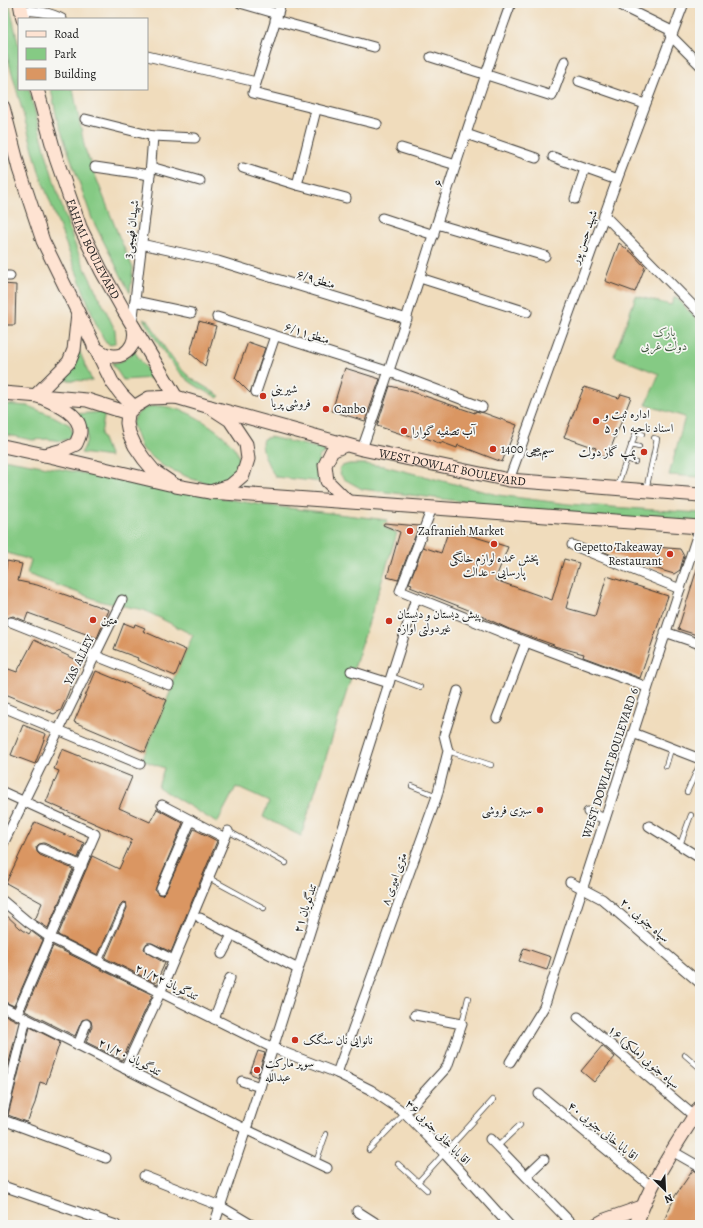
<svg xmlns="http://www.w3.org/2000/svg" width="703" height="1228" font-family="Alegreya,Amiri,serif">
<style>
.green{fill:#85ca84;stroke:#507350}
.building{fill:#da9662}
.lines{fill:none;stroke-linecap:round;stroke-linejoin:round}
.lane-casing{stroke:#3c3934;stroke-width:6}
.street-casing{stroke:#3c3934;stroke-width:11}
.secondary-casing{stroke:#3c3934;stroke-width:15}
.lane{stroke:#fff;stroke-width:4.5}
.street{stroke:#fff;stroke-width:9}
.secondary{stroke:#fee3d2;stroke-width:13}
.poi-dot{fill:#c8321e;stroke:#f6f6f2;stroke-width:1.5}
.labels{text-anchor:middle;stroke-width:3.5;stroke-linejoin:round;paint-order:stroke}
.street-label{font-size:12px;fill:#1c1c1c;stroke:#f6f6f2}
.park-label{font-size:12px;fill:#415940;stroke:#f6f6f2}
.poi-label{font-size:12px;fill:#1c1c1c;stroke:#f6f6f2;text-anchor:start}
</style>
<rect width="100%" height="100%" fill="#f6f6f2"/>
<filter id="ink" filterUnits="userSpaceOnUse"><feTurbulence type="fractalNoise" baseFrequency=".025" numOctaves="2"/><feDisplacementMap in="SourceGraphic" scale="8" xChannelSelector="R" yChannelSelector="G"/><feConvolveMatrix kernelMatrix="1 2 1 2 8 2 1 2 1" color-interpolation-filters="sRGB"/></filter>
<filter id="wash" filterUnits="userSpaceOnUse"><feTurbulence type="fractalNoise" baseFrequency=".012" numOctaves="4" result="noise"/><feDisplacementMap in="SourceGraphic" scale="16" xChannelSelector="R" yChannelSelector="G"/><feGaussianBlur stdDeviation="0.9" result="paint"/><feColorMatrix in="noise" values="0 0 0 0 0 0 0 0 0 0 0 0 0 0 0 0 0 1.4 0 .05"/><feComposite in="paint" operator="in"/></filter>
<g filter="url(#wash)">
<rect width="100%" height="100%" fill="#f0dcbc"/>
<g class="green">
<path d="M3,3H9L19,47V89H29C43,143 57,197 77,250C88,277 103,303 115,330L116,342L111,345L106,343L96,324L40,175L7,55L3,33Z"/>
<path d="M51,89H73L85,149L118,234L133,268L130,293L92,219L57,119Z"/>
<path d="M636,296L671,305L675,296L700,323V477L669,475L685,417L646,405L659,374L614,356Z"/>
<path d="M143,319L149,321C160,341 173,364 192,379C201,385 211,390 220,396L218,398C206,391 192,385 182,375C166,359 155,337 143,319Z"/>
<path d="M79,350L92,381L63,380L72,369Z"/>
<path d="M134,351L153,378L123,380L112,363C122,363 126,358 134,351Z"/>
<path d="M3,404L28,406L53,416L70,425L73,434L68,439L61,441L47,439L32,440L3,434Z"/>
<path d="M163,406C173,408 183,410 192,415C206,422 237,442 239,459C240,466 236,473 233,479L213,485L192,479L163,466L141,448L132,423C139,408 147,406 163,406Z"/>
<path d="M105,412L101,434L110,457L81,453C92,435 88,427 74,414Z"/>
<path d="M270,437L327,450L319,457V468L322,482L276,477C270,470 259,448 263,439Z"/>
<path d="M3,459L256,504L387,520L385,528L397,533L301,836L263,817L269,802L236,787L217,823L158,787L164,768L142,760L171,690L175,676L193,635L144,610L103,602L27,574L31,560L3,552Z"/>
<path d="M349,464H365L384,466L498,495L568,504L700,513V525L508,510L467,502L362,489L344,479L340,474L339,469L342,466Z"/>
</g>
<g id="blocks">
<g class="building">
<path d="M619,243L632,253L645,267L635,292L605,281Z"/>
<path d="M3,284L16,285L15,325H3Z"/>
<path d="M199,321L216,326L205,366L190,353Z"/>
<path d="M248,342L265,348L250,393L235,378Z"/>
<path d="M345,368L380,379L365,421L332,411Z"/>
<path d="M390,386L407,390L475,413V411L484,413L517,425L502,462L458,445L457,448L441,442V444L413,433L411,437L377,426Z"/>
<path d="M584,387L619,398L621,394L631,397L607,458L594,453L596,448L564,437Z"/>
<path d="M384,523L419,526L398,580L387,577L400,532L383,525Z"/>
<path d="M449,529L508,547L495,580L552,600L564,559L579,563L566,608L595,616L607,576L668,596L640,678L583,657L584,654L554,646V645L509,629L466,609L410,587L412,584L409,583L423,547L441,553Z"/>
<path d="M632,545L680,549L684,556L680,570L674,574L614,556L600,550Z"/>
<path d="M7,561L22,564L18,581L37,585L109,610L97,638L28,613L25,621L13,616L7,618L3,617V573L5,574Z"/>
<path d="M698,566H700V636L678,629Z"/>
<path d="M124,623L134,627L135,624L145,628L143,631L186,650L175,676L137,660L138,658L114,649Z"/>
<path d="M34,640L81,662L61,710L54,714L3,693V667L17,672Z"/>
<path d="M96,671L167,700L145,752L74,722Z"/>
<path d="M23,725L46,734L35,764L11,755Z"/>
<path d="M62,749L132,777L119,808L150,822L157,809L183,823L156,887L155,890L158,894L162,895L166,891L194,829L217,841L171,952L152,943H147L145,946L144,949L147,953L165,963L156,983L105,958L127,908L126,903L123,902L121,904L98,955L58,935L92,856L119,869L132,840L46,802L59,771L54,769Z"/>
<path d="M35,822L84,843L78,858L44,843L39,844L36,847L37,852L40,855L73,869L48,928L35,920L42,903L6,883Z"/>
<path d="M3,912L20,928L29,934L31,931L43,940L14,1006L3,1001Z"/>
<path d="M53,946L151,994L150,995L152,996L122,1060L86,1042L92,1026L91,1021L88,1019L82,1020L75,1036L25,1011Z"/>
<path d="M524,948L551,957L547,970L519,961Z"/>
<path d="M3,1014L19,1022L3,1087Z"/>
<path d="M30,1027L60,1042L46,1084L40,1082L35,1103L28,1120L26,1122L8,1115Z"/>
<path d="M602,1046L615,1057L594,1082L581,1071Z"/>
<path d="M258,1051L265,1053L257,1077L250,1073Z"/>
<path d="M693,1170L700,1173V1225H662L675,1196Z"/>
</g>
</g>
</g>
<g filter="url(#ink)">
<use href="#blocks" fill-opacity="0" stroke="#3c3934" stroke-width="1"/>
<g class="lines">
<defs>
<g id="lane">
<path d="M631,445L639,447"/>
<path d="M627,459L635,462"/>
<path d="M617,487L636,432L642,434"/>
<path d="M646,490L657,439L654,438"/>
<path d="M391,676L420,687"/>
<path d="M448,751L491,765"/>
<path d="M666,766L671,749"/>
<path d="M412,786L437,796"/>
<path d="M687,792L700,764"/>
<path d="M228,831L286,863"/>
<path d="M680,845L691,815"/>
<path d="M209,878L264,908"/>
<path d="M99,962L124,906"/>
<path d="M462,1024L468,998"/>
<path d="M685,1055L700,1068"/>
<path d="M497,1147L520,1125"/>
<path d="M369,1150L405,1113"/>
<path d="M316,1162L326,1134"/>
<path d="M398,1164L427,1190"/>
<path d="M418,1182L493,1100"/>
</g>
<g id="street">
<path d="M240,3L278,14"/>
<path d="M281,3L253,93L377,124"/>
<path d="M623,7L672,31"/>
<path d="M21,10C35,11 50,12 62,19"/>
<path d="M275,20L374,47"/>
<path d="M670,35L700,65"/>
<path d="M147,56L256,82"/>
<path d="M431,57L552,96L565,61"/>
<path d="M579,81L645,104"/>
<path d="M85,119L153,136L195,138"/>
<path d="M466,134L536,158"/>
<path d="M401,148L456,165"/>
<path d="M553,157L617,180"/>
<path d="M95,167L150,175"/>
<path d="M151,167L200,181"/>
<path d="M243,168L297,185L346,198"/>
<path d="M297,185L316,110"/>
<path d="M575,199L585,169"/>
<path d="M604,215L700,313"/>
<path d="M382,218L434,235"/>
<path d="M437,224L545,256"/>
<path d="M141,244L218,261L407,319"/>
<path d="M3,276H10"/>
<path d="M420,278L527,312"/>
<path d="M135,301L191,313"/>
<path d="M217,317L390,372L482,407"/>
<path d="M132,325L150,175L153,136"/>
<path d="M256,392L275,336"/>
<path d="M362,449C415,301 457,150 511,3"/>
<path d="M509,480L617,180L684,3"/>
<path d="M432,508L400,591L526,642L647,687"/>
<path d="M572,545L680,589"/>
<path d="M11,622L169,685"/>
<path d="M665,632L700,644"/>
<path d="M351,671L389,683"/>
<path d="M3,707L140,764"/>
<path d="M497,718L526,642"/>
<path d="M633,733L700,759"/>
<path d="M3,792L95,834L17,1014"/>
<path d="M162,805L225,838"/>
<path d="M588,812L605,819"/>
<path d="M649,826L700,858"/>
<path d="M3,844L122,600"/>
<path d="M42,849L82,866"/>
<path d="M570,882L602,899L700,983"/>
<path d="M161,889L191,820"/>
<path d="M3,901L28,922L51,938L273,1048L337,1073L371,1090L405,1113L444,1153L509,1225"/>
<path d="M200,918L298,969"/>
<path d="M150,948L173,960"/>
<path d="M222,954L232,935"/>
<path d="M3,1007L245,1129L327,1168"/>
<path d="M578,1017L694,1116"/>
<path d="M214,1019L230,978"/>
<path d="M78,1045L86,1024"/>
<path d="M510,1062L544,1007L700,527"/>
<path d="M125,1069L160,993L228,831"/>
<path d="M337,1073L437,796L448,751L444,735L458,691"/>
<path d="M242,1081L260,1087"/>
<path d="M539,1094L652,1187"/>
<path d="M3,1112L26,1019"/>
<path d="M405,1113L447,1067L462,1024L415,1015"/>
<path d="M3,1120L106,1158"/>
<path d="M490,1139L573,1225"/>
<path d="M672,1151L700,1167"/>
<path d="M144,1176L220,1206L252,1225"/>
<path d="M526,1176L544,1159"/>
<path d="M3,1186L116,1225"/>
<path d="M357,1211L379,1225"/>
<path d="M214,1225L273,1048L416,598"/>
</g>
<g id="secondary">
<path d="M20,3L23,19"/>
<path id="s1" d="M37,89L56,158L80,227L101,270L124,311L176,397"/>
<path d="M3,107L19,169L43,241L112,382L121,394L134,407"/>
<path d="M94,347C98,350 103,354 108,355C126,360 137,344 134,328"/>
<path d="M3,393L87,400L128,413"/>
<path d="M176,397L210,407L230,420L246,444L248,459L243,475L230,486L210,492L176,486L154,471L144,459L135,446L129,433L127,423L128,413L134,407L149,398Z"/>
<path id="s2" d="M210,407L362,449L509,480L700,495"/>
<path d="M345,445L332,451L325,465L327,481L347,501"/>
<path d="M3,446L45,455L169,484"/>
<path d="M45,455L63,450L76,444C77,441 80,436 80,432C81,412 51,402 36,395L69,362L74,350L78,313"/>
<path d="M210,492L700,527"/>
<path d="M596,1225L605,1220L642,1207"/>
<path d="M636,1225C650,1182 676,1145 700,1107"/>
</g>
</defs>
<use href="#lane" class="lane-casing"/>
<use href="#street" class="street-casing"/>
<use href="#secondary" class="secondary-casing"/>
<use href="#lane" class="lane"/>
<use href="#street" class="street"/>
<use href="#secondary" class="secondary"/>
</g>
</g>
<g class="poi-dot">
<circle cx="263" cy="396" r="4"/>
<circle cx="326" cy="409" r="4"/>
<circle cx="596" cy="421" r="4"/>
<circle cx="404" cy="431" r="4"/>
<circle cx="493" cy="449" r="4"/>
<circle cx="644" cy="452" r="4"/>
<circle cx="410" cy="531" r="4"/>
<circle cx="494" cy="544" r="4"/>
<circle cx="670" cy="554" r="4"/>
<circle cx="93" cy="620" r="4"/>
<circle cx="389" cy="621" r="4"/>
<circle cx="540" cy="810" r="4"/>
<circle cx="295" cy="1040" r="4"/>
<circle cx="257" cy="1070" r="4"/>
</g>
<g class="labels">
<g class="street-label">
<text transform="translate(438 183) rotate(-72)" y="4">۶</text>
<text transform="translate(131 229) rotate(-83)" y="4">3شهیدان فهیمی</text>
<text transform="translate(584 237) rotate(-70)" y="4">شهید حسن پور</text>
<text dy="4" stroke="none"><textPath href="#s1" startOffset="170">FAHIMI BOULEVARD</textPath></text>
<text transform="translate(316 279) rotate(17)" y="4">منطق۶/۹</text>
<text transform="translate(307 333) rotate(18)" y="4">منطق۶/۱۱</text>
<text dy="4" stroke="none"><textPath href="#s2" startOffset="250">WEST DOWLAT BOULEVARD</textPath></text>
<text transform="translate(79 660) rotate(-64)" y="4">YAS ALLEY</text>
<text transform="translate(610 763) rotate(-72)" y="4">WEST DOWLAT BOULEVARD 6</text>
<text transform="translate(394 879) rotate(-70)" y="4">۸ متری امیری</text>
<text transform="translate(305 908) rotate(-72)" y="4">۲۱ تندگویان</text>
<text transform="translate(645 920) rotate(41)" y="4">۲۰ سپاه جنوبی</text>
<text transform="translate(167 982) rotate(26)" y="4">۲۱/۲۲ تندگویان</text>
<text transform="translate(130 1057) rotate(27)" y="4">۲۱/۲۰ تندگویان</text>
<text transform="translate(644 1057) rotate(41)" y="4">۱۶ سپاه جنوبی (ملکی)</text>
<text transform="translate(603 1131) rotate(39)" y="4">۴۰ اقا بابا خانی جنوبی</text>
<text transform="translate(438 1132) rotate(45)" y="4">۳۶ اقا بابا خانی جنوبی</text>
</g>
<g class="park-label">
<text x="664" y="336">پارک<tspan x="664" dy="14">دولت غربی</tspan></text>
</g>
<g class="poi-label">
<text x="271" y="393">شیرینی<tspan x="271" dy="14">فروشی پریا</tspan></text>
<text x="334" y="413">Canbo</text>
<text x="604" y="418">اداره ثبت و<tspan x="604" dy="14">اسناد ناحیه ۱ و ۵</tspan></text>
<text x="412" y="435">آب تصفیه گوارا</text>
<text x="501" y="453">سیم‌پیچی 1400</text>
<text x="636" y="456" text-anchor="end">پمپ گاز دولت</text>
<text x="418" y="535">Zafranieh Market</text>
<text x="662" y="551" text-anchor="end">Gepetto Takeaway<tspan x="662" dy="14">Restaurant</tspan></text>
<text x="494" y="562" text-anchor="middle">پخش عمده لوازم خانگی<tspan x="494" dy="14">پارسایی - عدالت</tspan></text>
<text x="397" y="618">پیش دبستان و دبستان<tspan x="397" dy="14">غیردولتی آوازه</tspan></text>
<text x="101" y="624">متین</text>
<text x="532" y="814" text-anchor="end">سبزی فروشی</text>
<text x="303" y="1044">نانوایی نان سنگک</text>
<text x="265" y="1067">سوپر مارکت<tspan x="265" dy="14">عبدالله</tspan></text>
</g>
</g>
<rect width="703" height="1228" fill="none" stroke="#f6f6f2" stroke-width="16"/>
<rect x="18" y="18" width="130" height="72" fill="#f6f6f2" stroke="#9f9f9c"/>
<rect x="26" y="31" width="20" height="6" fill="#fee3d2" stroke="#9f9f9c"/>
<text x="54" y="38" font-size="12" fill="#1c1c1c">Road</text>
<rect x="26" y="48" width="20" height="12" fill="#85ca84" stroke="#9f9f9c"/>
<text x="54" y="58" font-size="12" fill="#1c1c1c">Park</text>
<rect x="26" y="68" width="20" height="12" fill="#da9662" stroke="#9f9f9c"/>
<text x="54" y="78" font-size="12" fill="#1c1c1c">Building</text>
<g transform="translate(665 1190) rotate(156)" stroke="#f6f6f2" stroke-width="3" paint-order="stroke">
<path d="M0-3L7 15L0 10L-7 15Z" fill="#1c1c1c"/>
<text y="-6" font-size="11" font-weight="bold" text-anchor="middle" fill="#1c1c1c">N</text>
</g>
</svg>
